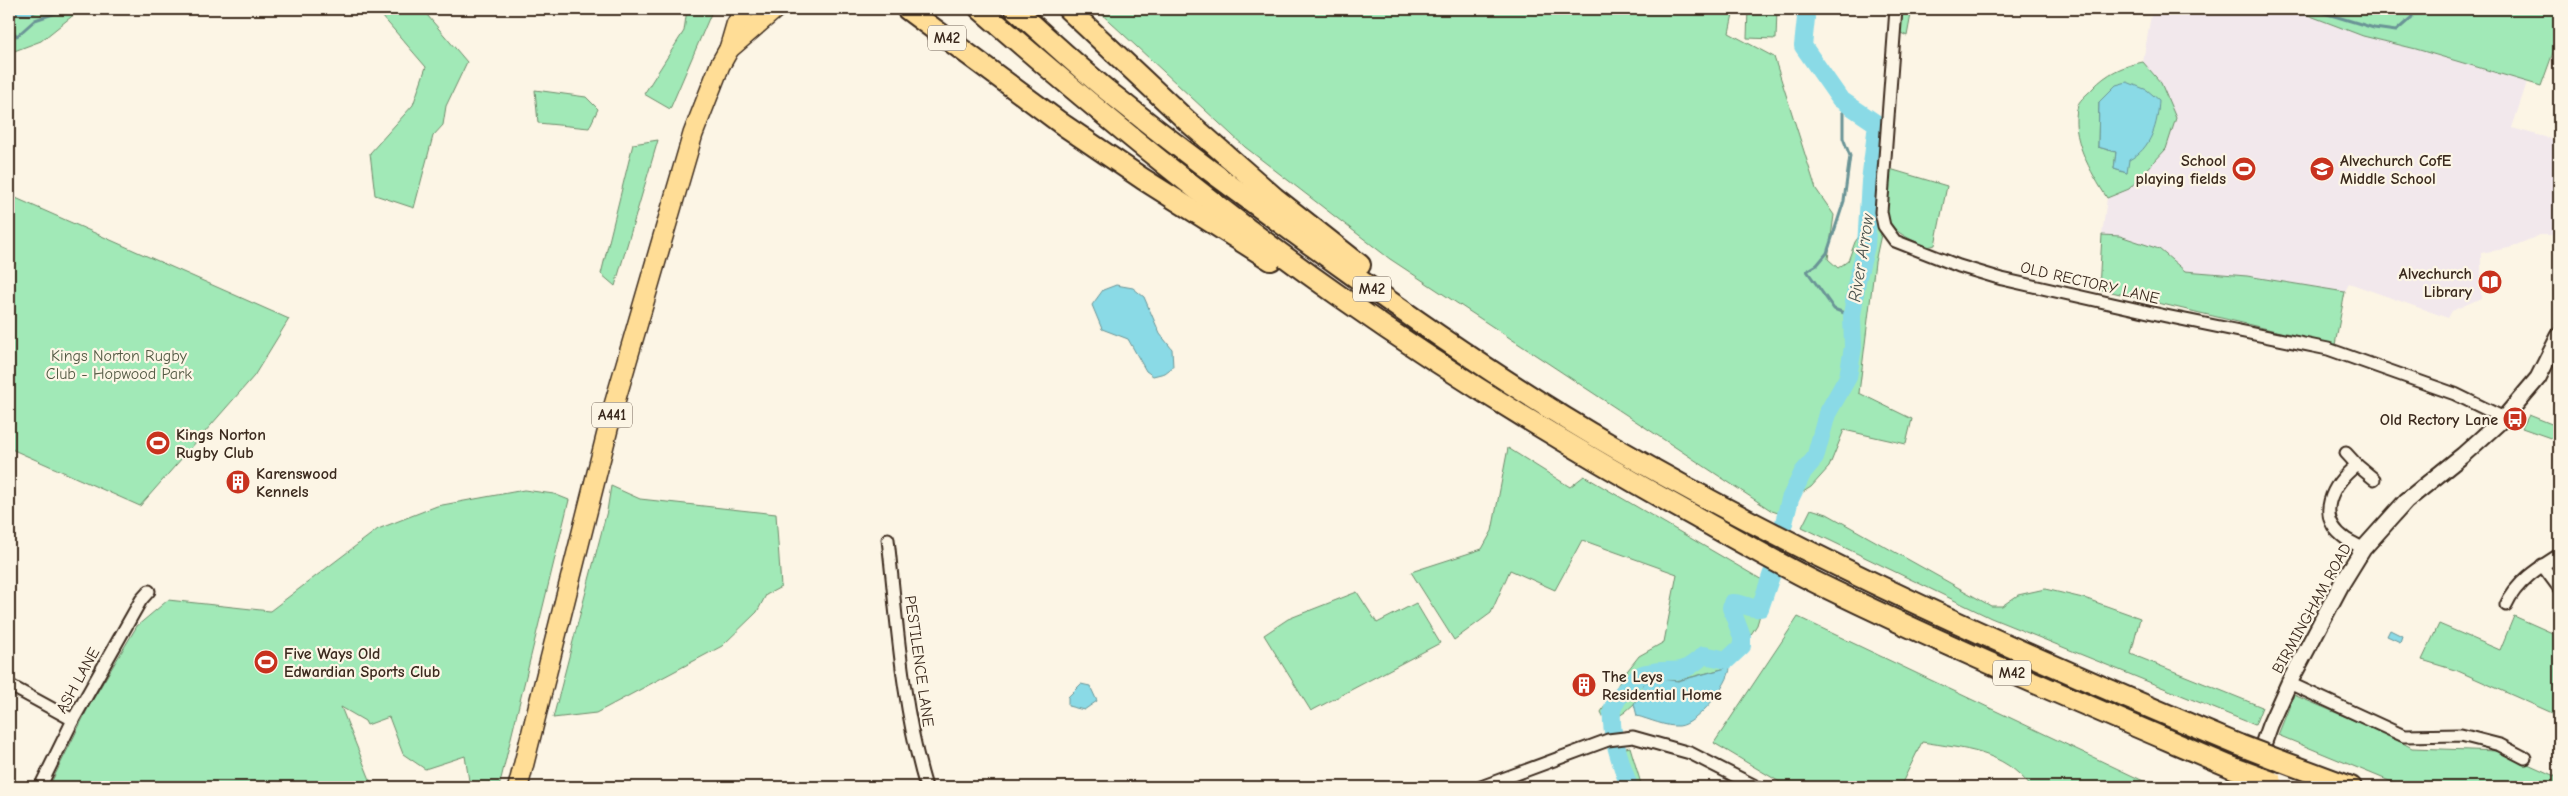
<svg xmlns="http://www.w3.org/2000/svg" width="2568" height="796" font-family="'Comic Neue',sans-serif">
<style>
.built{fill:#f2e8ec}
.green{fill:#a1e9b7;stroke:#6e8a6a;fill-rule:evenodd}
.water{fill:#8adae6;stroke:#6a9496}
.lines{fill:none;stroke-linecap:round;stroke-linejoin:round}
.stream{stroke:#6a9496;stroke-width:3}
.river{stroke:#8adae6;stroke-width:18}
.minor-casing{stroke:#3b2a1e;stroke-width:15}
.secondary-casing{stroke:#3b2a1e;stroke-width:19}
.trunk-casing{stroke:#3b2a1e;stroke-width:22}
.motorway-casing{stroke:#3b2a1e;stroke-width:24}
.minor{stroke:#fcf5e5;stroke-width:11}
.secondary{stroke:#fcf5e5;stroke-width:15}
.trunk{stroke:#ffdd96;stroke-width:19}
.motorway{stroke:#ffdd96;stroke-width:20}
.motorway-bridge-casing{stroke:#3b2a1e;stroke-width:24;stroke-linecap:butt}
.motorway-bridge{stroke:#ffdd96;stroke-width:20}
.labels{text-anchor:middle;stroke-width:4.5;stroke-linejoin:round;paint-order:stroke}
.shield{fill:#fcf5e5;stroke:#75675a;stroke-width:1}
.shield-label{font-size:15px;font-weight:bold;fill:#3b2a1e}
.poi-label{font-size:16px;font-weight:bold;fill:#3b2a1e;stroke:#fcf5e5;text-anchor:start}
.street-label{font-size:16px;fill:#3b2a1e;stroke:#fcf5e5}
.park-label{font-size:16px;fill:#545a44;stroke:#fcf5e5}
.water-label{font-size:18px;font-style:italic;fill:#4f5650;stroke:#fcf5e5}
</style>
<rect width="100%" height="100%" fill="#fcf5e5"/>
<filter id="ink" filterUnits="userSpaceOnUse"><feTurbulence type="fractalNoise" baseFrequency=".02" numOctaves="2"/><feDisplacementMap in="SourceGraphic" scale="10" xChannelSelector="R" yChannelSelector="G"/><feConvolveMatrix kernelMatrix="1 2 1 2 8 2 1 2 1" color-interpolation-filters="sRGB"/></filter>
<g filter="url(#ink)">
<path class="built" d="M2152,9H2292L2363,36L2416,49L2527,82L2512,128L2559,141V235H2540L2509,248L2481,253V298L2452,311L2448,318L2349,283L2345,292L2247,276L2185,271L2159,249L2120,236L2102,235L2107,198L2129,189L2161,83L2143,62Z"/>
<g class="green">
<path d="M9,9H81L41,41L9,53Z"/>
<path d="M376,9H422L467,62L446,106L443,125L433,136L414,208L375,195L370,153L413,105L426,67Z"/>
<path d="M687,9H713L670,109L644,94L684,31Z"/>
<path d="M1096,9H1734L1729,33L1774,57L1816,189L1834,215L1828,259L1838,268L1848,261L1855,242L1872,218L1882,230L1875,262L1859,393L1912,419L1906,444L1844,430L1829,467L1811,487L1800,494L1790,517L1772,511L1390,259L1245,147Z"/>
<path d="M1748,9H1777L1776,39L1747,38Z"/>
<path d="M1900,9H1912L1907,36L1897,31Z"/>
<path d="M2292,9H2559V36L2541,86L2416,49L2363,36Z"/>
<path d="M2143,62L2161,83L2176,118L2166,149L2129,189L2107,198C2091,172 2069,137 2078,105C2080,99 2089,93 2093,88C2107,73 2123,66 2143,62ZM2099,102L2127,173L2114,169L2116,152L2098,147Z"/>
<path d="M535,90L586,97L598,109L589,128L538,123Z"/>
<path d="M658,140L615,286L601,274L633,144Z"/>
<path d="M1890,169L1947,186L1935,245L1928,247C1877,226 1886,219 1890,169Z"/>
<path d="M9,195L289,319L254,376L140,506L9,448Z"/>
<path d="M2102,235L2120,236L2159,249L2185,271L2247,276L2345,292L2335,345L2099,289Z"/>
<path d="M2529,415L2559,427V441L2522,428Z"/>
<path d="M1508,448L1570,487L1584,476L1769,584L1757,625L1730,667L1653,687L1625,712L1607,724L1601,712L1624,675L1639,656L1664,642L1677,574L1582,540L1555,590L1510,570L1491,613L1454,640L1411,572L1482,549L1492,531Z"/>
<path d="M611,486L640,499L776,514L781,587L766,595L757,612L722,646L596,713L553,718L607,511Z"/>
<path d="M524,490L554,494L569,500L499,787H470L465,756L425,769L403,754L389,717L367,725L365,721L341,707L373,787H49L89,706L137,626L168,600L270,611L378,529L437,506Z"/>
<path d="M1811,509L1827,514L1991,606H2002L2018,595L2045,589L2087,599L2140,618L2131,654L2262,707L2255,725L1991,618L1802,527Z"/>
<path d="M1357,592L1377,623L1416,603L1440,643L1311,711L1264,635L1288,619Z"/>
<path d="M2514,616L2559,636V716L2458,671L2422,660L2439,624L2500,650Z"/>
<path d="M1798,617L2156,787H2031C2003,750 1964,749 1922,742L1900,787H1788L1714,743Z"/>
<path d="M2294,695L2384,733L2412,748L2499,751L2559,778V787H2404L2278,735Z"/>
<path d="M1630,747L1642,787H1621L1613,751Z"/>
</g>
<g class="water">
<path d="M11,9H42L31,15L15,14Z"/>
<path d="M2127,82L2147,90L2159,100C2158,124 2151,149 2129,160L2127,173L2114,169L2116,152L2098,147L2099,102L2116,85Z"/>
<path d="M1116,285L1133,288L1144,297L1160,334L1172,349L1173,367L1165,373L1153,376L1146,371L1128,339L1102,329L1092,305L1103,290Z"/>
<path d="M2390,630L2402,636L2400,642L2387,636Z"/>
<path d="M1730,667C1730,684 1696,725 1679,726C1666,727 1649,719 1637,716L1634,704L1644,683L1660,679L1678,681Z"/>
<path d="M1081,684L1090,686L1097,701L1084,710L1068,706V697Z"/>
</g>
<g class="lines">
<g class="stream">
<path d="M2311,9L2374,28L2396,31L2412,17V9"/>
<path d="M9,29L17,36L35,20L59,12L60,9"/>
<path d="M1840,99L1843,113V138L1850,156L1844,201L1827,253L1817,265L1807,271L1834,309L1852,316"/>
</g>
<g class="river">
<path d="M1784,523L1790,499L1803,472L1815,458L1827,414L1848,377L1853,347L1852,316L1857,281L1866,246L1870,181L1877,124L1840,99L1803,46L1806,18L1804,9"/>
<path d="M1629,787C1622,764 1610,736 1612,712C1613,702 1621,695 1626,689C1632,682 1638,674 1647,673C1678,666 1676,680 1704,655L1727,660L1742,646V637L1731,608L1732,603C1743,602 1750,610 1760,608L1772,573"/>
</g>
<defs>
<g id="minor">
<path d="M1896,9L1881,212L1884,226L1895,241L1959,266L2002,279L2166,316L2328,349L2455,394L2504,418"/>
<path d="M2346,453L2357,465C2332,484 2314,517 2346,539C2352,543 2358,545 2363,549"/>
<path d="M2357,465L2374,479"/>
<path d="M888,539C897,621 902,707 926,787"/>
<path d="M2542,565L2559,588"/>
<path d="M2506,605C2516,582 2538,568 2559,555"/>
<path d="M2289,683L2404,736L2461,735L2500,745L2525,758"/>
<path d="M9,685L73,720"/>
<path d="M40,787L73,720L141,600L149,591"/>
<path d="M1481,787L1608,740L1633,737L1690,753L1757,787"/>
</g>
<path id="secondary" d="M2248,787L2270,725L2289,683L2342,583L2363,549L2406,501L2463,455L2504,418L2538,378L2559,336"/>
<g id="trunk">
<path d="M729,49L775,9"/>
<path d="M518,787L614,405L676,192L693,134L720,65L729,49L736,25L745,9"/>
</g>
<g id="motorway">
<path d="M907,9L1062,124L1143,179L1271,260"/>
<path d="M980,9C1095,109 1213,207 1338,295C1453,376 1573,449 1696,517C1737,540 1777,563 1819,584C1954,650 2093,708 2231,767"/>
<path d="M1015,9C1049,39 1082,71 1118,99C1191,158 1267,213 1343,268C1430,331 1520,393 1614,447C1815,563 2026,656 2239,745"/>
<path d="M1068,9L1186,120L1275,198L1360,265"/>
<path d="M2281,761L2351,787"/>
</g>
</defs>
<use href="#minor" class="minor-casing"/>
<use href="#secondary" class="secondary-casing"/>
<use href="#trunk" class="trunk-casing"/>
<use href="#motorway" class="motorway-casing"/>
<use href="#minor" class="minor"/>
<use href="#secondary" class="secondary"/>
<use href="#trunk" class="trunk"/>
<use href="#motorway" class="motorway"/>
<defs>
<g id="motorway-bridge">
<path d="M2239,745L2281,761"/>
<path d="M2231,767L2272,782"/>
</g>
</defs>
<use href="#motorway-bridge" class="motorway-bridge-casing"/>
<use href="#motorway-bridge" class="motorway-bridge"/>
</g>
</g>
<defs>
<symbol id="stadium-disc" viewBox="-11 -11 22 22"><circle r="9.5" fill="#c8321e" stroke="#fcf5e5"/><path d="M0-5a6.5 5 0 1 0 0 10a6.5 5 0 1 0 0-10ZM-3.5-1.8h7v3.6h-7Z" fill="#fff"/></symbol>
<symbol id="school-disc" viewBox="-11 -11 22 22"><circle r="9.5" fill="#c8321e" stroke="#fcf5e5"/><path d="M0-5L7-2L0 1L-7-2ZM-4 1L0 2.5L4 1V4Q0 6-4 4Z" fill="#fff"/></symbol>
<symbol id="library-disc" viewBox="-11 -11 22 22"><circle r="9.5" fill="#c8321e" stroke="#fcf5e5"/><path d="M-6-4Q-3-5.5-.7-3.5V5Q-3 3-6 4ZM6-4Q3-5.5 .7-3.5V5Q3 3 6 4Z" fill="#fff"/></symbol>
<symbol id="bus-disc" viewBox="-11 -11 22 22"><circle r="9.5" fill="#c8321e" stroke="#fcf5e5"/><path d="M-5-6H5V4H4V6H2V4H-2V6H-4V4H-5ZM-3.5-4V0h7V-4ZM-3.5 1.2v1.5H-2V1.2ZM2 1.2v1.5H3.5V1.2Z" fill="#fff"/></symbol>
<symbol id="building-disc" viewBox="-11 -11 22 22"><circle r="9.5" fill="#c8321e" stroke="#fcf5e5"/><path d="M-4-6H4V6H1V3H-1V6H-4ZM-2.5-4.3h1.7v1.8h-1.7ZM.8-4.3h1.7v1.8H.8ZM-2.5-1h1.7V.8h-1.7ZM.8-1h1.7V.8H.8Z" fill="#fff"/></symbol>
</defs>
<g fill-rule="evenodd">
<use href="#stadium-disc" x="2230" y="155" width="28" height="28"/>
<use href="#school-disc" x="2308" y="155" width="28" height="28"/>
<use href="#library-disc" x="2476" y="268" width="28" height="28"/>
<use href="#bus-disc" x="2501" y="405" width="28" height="28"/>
<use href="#stadium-disc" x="144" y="429" width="28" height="28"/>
<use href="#building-disc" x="224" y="468" width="28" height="28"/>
<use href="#stadium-disc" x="252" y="648" width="28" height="28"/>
<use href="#building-disc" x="1570" y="671" width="28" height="28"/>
</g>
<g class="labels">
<g class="shield">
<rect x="928" y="25.5" width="38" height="25" rx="4"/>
<rect x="1353" y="276.5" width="38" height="25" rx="4"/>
<rect x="592" y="402.5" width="40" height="25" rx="4"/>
<rect x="1993" y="660.5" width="38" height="25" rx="4"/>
</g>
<g class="shield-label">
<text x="947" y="43">M42</text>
<text x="1372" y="294">M42</text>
<text x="612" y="420">A441</text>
<text x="2012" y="678">M42</text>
</g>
<g class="poi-label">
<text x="2226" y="166" text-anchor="end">School<tspan x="2226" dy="18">playing fields</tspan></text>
<text x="2340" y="166">Alvechurch CofE<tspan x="2340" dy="18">Middle School</tspan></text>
<text x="2472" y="279" text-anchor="end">Alvechurch<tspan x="2472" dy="18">Library</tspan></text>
<text x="2498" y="425" text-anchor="end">Old Rectory Lane</text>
<text x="176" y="440">Kings Norton<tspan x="176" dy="18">Rugby Club</tspan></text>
<text x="256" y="479">Karenswood<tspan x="256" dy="18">Kennels</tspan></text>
<text x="284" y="659">Five Ways Old<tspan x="284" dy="18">Edwardian Sports Club</tspan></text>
<text x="1602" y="682">The Leys<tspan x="1602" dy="18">Residential Home</tspan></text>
</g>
<g class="street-label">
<text transform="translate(2090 282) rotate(13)" y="6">OLD RECTORY LANE</text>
<text transform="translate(2311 608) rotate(-61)" y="6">BIRMINGHAM ROAD</text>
<text transform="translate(920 661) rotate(82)" y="6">PESTILENCE LANE</text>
<text transform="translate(77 680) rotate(-61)" y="6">ASH LANE</text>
</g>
<g class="park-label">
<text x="119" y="361">Kings Norton Rugby<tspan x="119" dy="18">Club - Hopwood Park</tspan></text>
</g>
<g class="water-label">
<text transform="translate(1861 258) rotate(-81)" y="6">River Arrow</text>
</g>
</g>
<rect width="2568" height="796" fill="none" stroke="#fcf5e5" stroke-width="30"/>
<rect x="15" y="15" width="2538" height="766" fill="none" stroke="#3b2a1e" stroke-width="2" filter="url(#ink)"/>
</svg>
